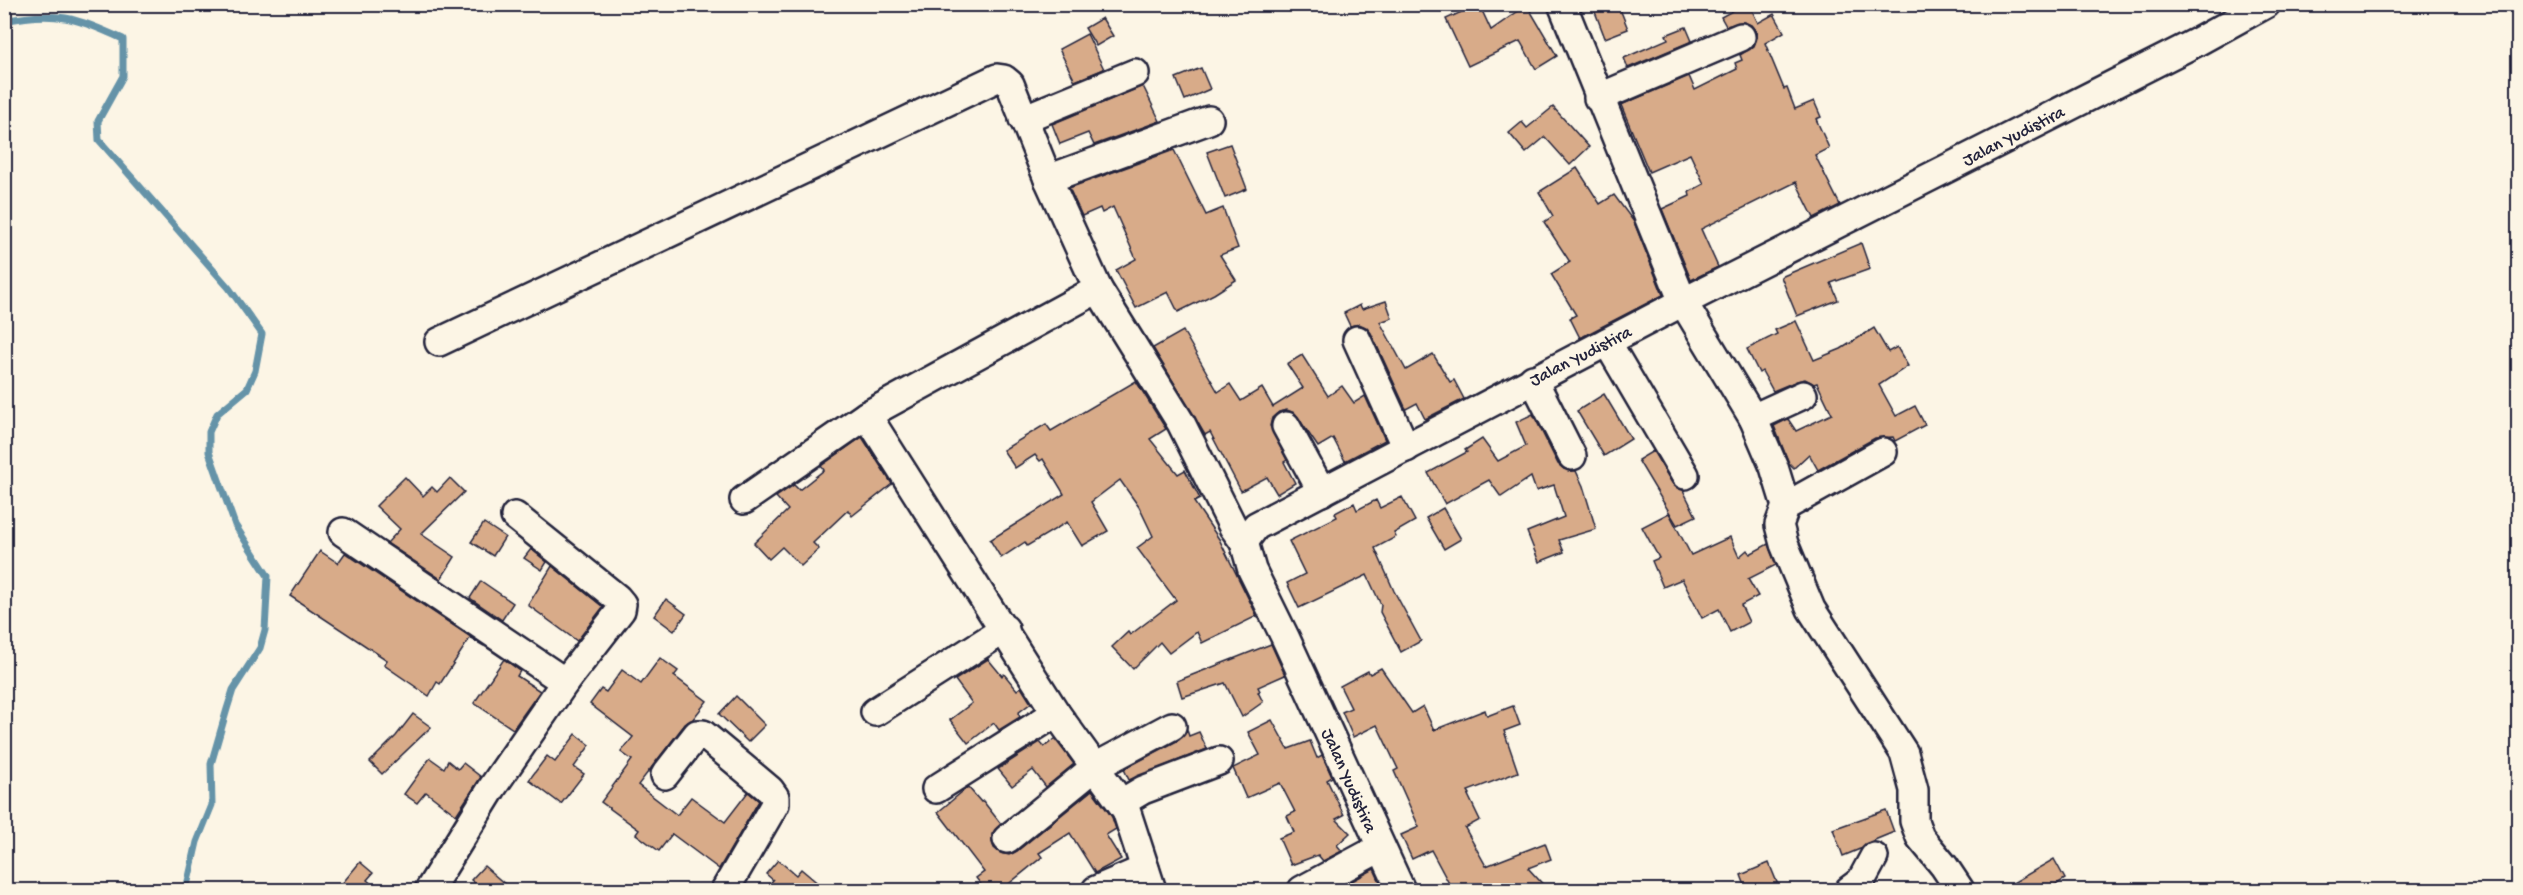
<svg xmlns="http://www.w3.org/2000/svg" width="2523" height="895" font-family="'Gochi Hand',sans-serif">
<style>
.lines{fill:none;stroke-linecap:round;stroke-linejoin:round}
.stream{stroke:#6593a8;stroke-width:7}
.building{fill:#d8ab89;stroke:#22223b;stroke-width:1.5}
.minor-casing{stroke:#22223b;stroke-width:32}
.minor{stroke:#fcf5e5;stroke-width:27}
.labels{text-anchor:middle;stroke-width:6;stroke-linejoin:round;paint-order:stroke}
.street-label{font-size:18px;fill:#22223b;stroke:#fcf5e5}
</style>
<rect width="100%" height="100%" fill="#fcf5e5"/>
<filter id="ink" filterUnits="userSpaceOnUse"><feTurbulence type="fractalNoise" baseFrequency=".0167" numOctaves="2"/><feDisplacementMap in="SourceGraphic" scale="12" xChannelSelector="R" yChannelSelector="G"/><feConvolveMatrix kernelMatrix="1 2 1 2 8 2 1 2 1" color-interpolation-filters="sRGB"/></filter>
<g filter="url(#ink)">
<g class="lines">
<path class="stream" d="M4,21C56,10 76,18 123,39V76L98,121L99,140L229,288L262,334L255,371L247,389L217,414L209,432V452L235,525L268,576L265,630L260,648L233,690L227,709L211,764L212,805L197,842L186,890"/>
</g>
<g class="building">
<path d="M1479,4L1491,30L1527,5L1557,56L1536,69L1520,41L1468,66L1446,19Z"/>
<path d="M1592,4H1618L1628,29L1605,38Z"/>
<path d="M1745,4H1749L1758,23L1774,14L1784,32L1765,43L1784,89L1787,88L1795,109L1814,101L1821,117L1816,119L1829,148L1815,155L1840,205L1814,218L1796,182L1701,229L1718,267L1691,280L1662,209L1690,196L1689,192L1704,184L1690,154L1649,172L1621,105L1689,76L1695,90L1737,69L1735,63L1742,60L1740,55L1754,46L1757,38L1756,31L1751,25L1743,22L1726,26L1721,17Z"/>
<path d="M1102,18L1113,36L1096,46L1085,28Z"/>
<path d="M1686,27L1692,41L1628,68L1624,58L1668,39L1666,35Z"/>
<path d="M1087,34L1104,69L1075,81L1059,49Z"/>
<path d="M1201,68L1210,89L1185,100L1176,78Z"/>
<path d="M1143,86L1160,121L1094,145L1088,133L1060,144L1052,124Z"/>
<path d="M1553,107L1589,147L1570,165L1545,137L1526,153L1509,133L1522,122L1527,128Z"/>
<path d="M1230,144L1247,189L1225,198L1207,152Z"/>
<path d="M1174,150L1206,215L1223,208L1238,248L1220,255L1236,280L1214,294L1178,312L1168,292L1136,308L1116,270L1136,259L1113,207L1102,213L1100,208L1082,216L1069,188Z"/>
<path d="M1577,168L1600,204L1614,195L1634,222L1663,295L1580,338L1570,318L1576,315L1551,274L1570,262L1544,222L1553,216L1539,192Z"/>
<path d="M1861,243L1870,269L1831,283L1838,300L1797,316L1781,277Z"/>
<path d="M1386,301L1392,318L1380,322L1406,370L1433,354L1450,382L1454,380L1464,399L1425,419L1417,403L1406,409L1371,333L1366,327L1359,324L1350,326L1344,313L1360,305L1362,309Z"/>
<path d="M1796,321L1814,360L1841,349L1874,328L1888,352L1897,347L1908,366L1879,385L1896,416L1915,406L1925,425L1895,441L1893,437L1875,438L1818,470L1809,454L1794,468L1789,463L1774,426L1788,419L1796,431L1832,414L1817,383L1814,384L1805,379L1797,381L1773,391L1762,371L1759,373L1747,349L1777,334L1775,330Z"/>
<path d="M1183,331L1218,392L1230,384L1241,401L1262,388L1273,407L1303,388L1287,364L1302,355L1328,396L1342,386L1354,403L1365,396L1385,440L1345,461L1333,438L1318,447L1295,413L1287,410L1279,412L1272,418L1270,426L1287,460L1284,462L1295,483L1277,494L1267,477L1241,491L1210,432L1205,435L1153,348Z"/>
<path d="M1136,381L1166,429L1150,439L1178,474L1185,470L1200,499L1194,502L1219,539L1257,616L1202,643L1197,632L1169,653L1160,642L1133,669L1112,647L1128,632L1130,635L1176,600L1137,548L1153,536L1139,507L1120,480L1091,502L1108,531L1082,546L1067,522L1027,546L1025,542L1001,558L990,540L1064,494L1043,459L1040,461L1035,455L1015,468L1003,450L1046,424L1051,431Z"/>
<path d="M1604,394L1631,439L1604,456L1577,411Z"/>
<path d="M1533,414L1558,464L1564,469L1576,471L1583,486L1596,529L1559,540L1564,552L1539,562L1527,532L1564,517L1554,485L1536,491L1531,477L1501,497L1489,480L1445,504L1428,473L1467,452L1465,450L1482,439L1498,461L1526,446L1516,422Z"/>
<path d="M862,437L892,484L852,516L848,510L813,543L819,549L801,566L782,547L769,559L754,543L788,510L776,497L794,485L799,490L824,470L821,466Z"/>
<path d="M1653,451L1672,483L1683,490L1696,516L1677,525L1638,460Z"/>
<path d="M405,477L423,496L432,487L437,492L450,478L464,492L421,534L455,557L441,579L387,543L400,529L376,506Z"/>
<path d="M1402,497L1415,521L1394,533L1396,537L1375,548L1394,591L1421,641L1401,652L1380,612L1381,605L1367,575L1299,608L1287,583L1305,574L1289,541L1337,517L1335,513L1354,503L1357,510L1376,500L1380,508Z"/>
<path d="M1443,508L1461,539L1444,549L1426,518Z"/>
<path d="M1669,513L1691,555L1730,537L1739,557L1747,550L1750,554L1768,544L1776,565L1748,579L1758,596L1741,605L1749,622L1730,632L1719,609L1702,618L1682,579L1663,587L1652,561L1659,558L1642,527Z"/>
<path d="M484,523L505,537L493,556L471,542Z"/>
<path d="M531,549L547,562L542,570L524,558Z"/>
<path d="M320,551L338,563L345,553L484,646L470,638L440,684L437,682L429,696L384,665L387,660L290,596Z"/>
<path d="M552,566L603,607L577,641L528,605Z"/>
<path d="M481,581L513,603L502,620L470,598Z"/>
<path d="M666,599L686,614L674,631L654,616Z"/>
<path d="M1271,644L1285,675L1258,687L1260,691L1258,692L1263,702L1242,717L1225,683L1182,697L1177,681Z"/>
<path d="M660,658L678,671L674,676L707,701L693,719L685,724L638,785L677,815L691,797L725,822L748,792L759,801L719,869L672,834L659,851L636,834L639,830L601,802L632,760L621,752L633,737L590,704L601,689L606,692L622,670L641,684Z"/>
<path d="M504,659L520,671L517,676L540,691L513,729L474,703Z"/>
<path d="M988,659L1002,676L1004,674L1017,690L1021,687L1031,703L1018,713L1020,717L999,730L994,723L968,743L950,720L972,703L955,680Z"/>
<path d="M1381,668L1412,713L1423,706L1434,730L1485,710L1487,716L1513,706L1520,725L1504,731L1518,772L1468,791L1470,794L1468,795L1480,820L1465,828L1486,866L1545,843L1551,859L1528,868L1549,891H1453L1431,850L1412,859L1401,835L1419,827L1394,771L1398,769L1377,725L1353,737L1342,712L1351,708L1340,686L1368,671L1370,674Z"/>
<path d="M736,696L765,725L748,742L719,714Z"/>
<path d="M413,714L431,727L382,774L370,762L396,736Z"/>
<path d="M1272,720L1288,749L1310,741L1317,758L1322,755L1332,777L1327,780L1344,815L1336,819L1350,833L1337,845L1342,851L1323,861L1318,855L1291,865L1279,838L1294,832L1287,816L1295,812L1280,783L1246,798L1233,768L1260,755L1248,732Z"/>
<path d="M1187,730L1189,736L1199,732L1207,749L1129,780L1124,769L1179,740Z"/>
<path d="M576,734L590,745L574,767L584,774L561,804L529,780L547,756L555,762Z"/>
<path d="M1055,739L1074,764L1046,787L1033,770L1012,786L998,769L1040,742L1044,747Z"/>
<path d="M430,758L444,768L448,761L458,769L463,763L481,777L456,815L426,792L417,803L404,794Z"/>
<path d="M968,787L981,802L983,801L1001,824L992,834V842L994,848L1001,853L1009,855L1017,851L1092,790L1112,817L1116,829L1106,835L1121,859L1095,873L1070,833L1039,853L1042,857L1000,891H986L976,878L984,872L938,812Z"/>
<path d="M1886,810L1894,832L1865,844L1860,849L1843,856L1833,829Z"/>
<path d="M2054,859L2065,879L2046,891H1999Z"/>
<path d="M778,860L796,875L801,869L827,891H764L773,880L766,874Z"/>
<path d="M360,862L373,873L367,880L380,891H336Z"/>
<path d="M1769,863L1778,885L1766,891H1747L1741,875Z"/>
<path d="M484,866L513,891H484L471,880Z"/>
<path d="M1374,869L1380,882L1374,891H1342L1345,888L1343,886Z"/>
</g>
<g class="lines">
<defs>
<g id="minor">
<path d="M1562,4L1683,302L1753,418L1774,467L1786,506L1779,525L1784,544L1811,609L1904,753L1914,790V821L1920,837L1944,866L1960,890"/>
<path d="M1598,98L1741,37"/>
<path d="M1023,119L1135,73"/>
<path d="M1048,179L1209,120"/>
<path d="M1098,289L867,415L1056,713L1126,810L1152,890"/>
<path d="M1357,340L1406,448"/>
<path d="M439,342L997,78L1004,79L1010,84L1048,179L1098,289L1181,423L1233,527L1244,542"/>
<path d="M1607,342L1685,475"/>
<path d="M1533,379L1572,456"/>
<path d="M1753,418L1803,395"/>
<path d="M1286,426L1322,492"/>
<path d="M744,500L867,415"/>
<path d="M1786,506L1883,452"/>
<path d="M343,532L565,682"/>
<path d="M875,712L1005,629"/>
<path d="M665,775L697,734H703L770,790L775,797V804L725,890"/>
<path d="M936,789L1056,713"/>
<path d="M1121,803L1143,790L1219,761"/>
<path d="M1007,839L1095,767L1172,726"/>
<path d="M429,890L492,788L565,682L621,610L622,604L617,598L515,516"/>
<path d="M1096,890L1145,869"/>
<path d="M1302,890L1380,848"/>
<path d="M1401,890L1285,637L1252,570L1244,542L1256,526L1683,302L2197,42L2266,4"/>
<path d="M1849,890L1861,881L1874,857"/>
</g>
</defs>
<use href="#minor" class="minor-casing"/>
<use href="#minor" class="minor"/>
</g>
</g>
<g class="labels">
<g class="street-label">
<text transform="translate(2013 135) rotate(-27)" y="6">Jalan Yudistira</text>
<text transform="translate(1580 355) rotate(-27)" y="6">Jalan Yudistira</text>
<text transform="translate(1350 780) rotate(66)" y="6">Jalan Yudistira</text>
</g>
</g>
<rect width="2523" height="895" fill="none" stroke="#fcf5e5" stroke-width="24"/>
<rect x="12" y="12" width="2499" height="871" fill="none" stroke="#22223b" stroke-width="2" filter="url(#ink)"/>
</svg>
